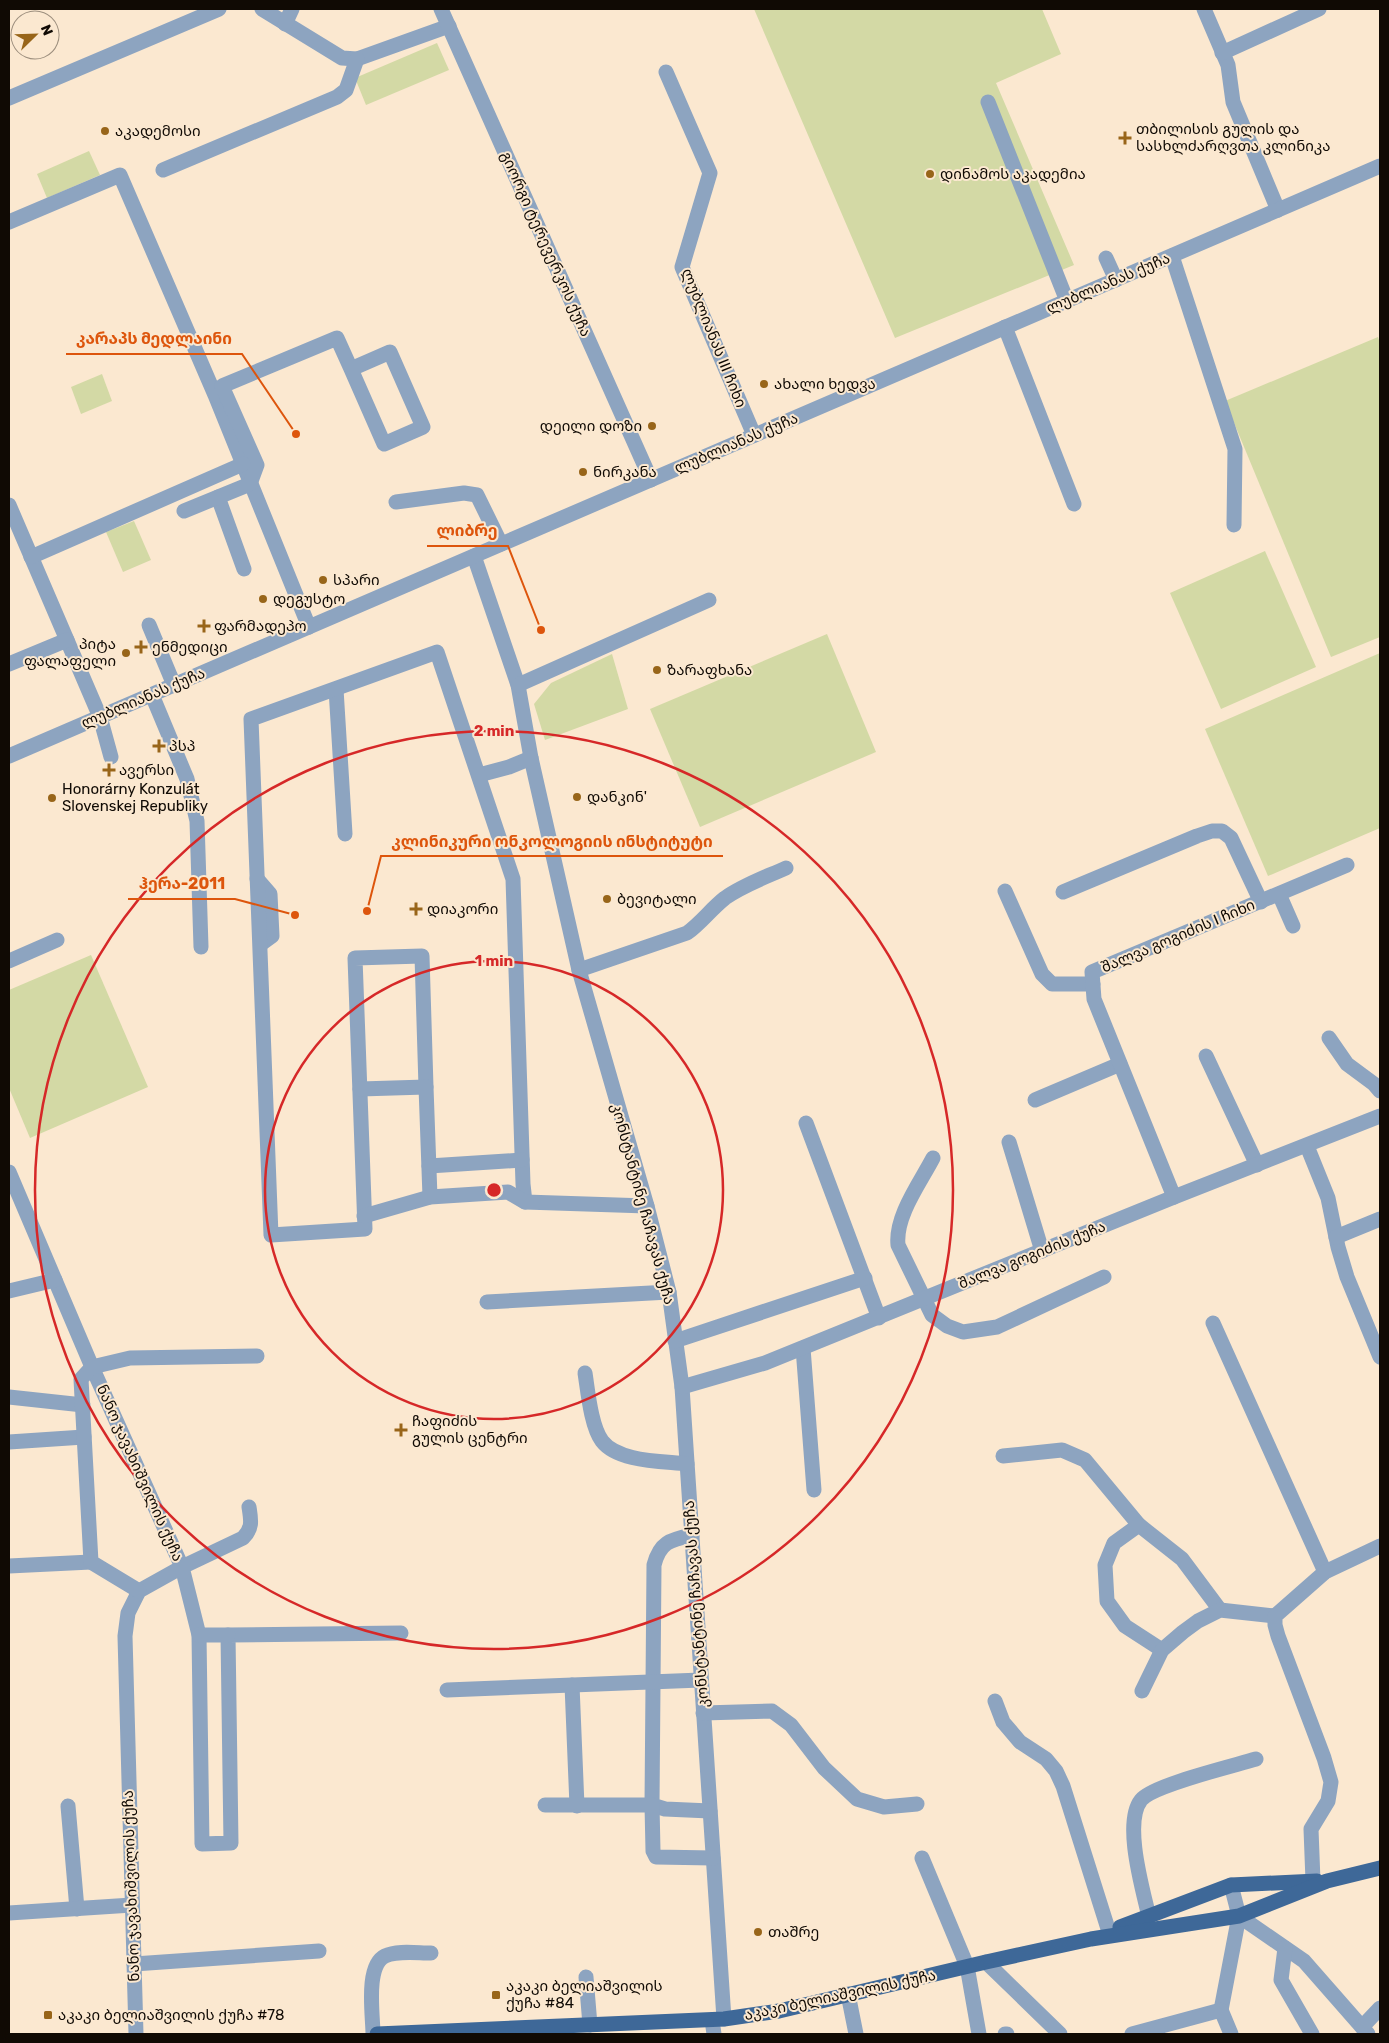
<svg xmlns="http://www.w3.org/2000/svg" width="1389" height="2043" font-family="Rubik,'Noto Sans Georgian',sans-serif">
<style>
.green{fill:#d3d9a5}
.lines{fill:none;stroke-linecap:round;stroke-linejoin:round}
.minor{stroke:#8da4c0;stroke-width:15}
.major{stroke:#3e6898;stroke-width:15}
.ring{fill:none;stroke:#d62828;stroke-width:2.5}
.poi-dot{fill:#986519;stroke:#fbe8d0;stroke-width:2}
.labels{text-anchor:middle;stroke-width:4;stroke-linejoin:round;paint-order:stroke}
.poi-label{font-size:15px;fill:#100a04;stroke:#fbe8d0;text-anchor:start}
.street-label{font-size:15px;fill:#100a04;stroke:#fbe8d0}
.centre{fill:#d62828;stroke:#fbe8d0;stroke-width:2.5}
.ring-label{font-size:15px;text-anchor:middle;font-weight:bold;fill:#d62828;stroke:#fbe8d0;stroke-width:4;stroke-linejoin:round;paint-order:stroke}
.leader{fill:none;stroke:#dd550c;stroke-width:2}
.callout-dot{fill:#dd550c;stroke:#fbe8d0;stroke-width:2}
.callout-label{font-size:16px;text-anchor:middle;font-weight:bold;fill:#dd550c;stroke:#fbe8d0;stroke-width:4;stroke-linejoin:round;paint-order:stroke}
</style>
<rect width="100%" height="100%" fill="#fbe8d0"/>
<g class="green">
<path d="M754,9H1042L1061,54L996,83L1074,265L895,338Z"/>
<path d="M437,43L449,70L366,105L355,78Z"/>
<path d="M89,151L100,175L47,198L37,174Z"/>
<path d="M1378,337L1380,343V637L1331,657L1225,401Z"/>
<path d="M102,374L112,401L81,414L71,387Z"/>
<path d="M134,521L151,560L123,572L106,532Z"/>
<path d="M1265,551L1316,667L1221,709L1170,593Z"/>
<path d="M827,634L876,752L700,827L650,709Z"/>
<path d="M1380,653V828L1268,876L1205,729Z"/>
<path d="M612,654L628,709L545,740L534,704L551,683Z"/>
<path d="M91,955L148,1087L30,1138L9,1088V990Z"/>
</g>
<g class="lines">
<g class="minor">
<path d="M262,9L342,58L357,59L449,26"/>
<path d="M441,9L651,480"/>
<path d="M1204,9L1228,65L1233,102L1278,210"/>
<path d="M285,24L292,9"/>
<path d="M1222,53L1319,9"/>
<path d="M666,72L710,173L682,267L754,435"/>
<path d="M9,98L219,9"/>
<path d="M988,102L1067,301"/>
<path d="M163,170L337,97L346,90L357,59"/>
<path d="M9,222L120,175L215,395L309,627"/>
<path d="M1172,256L1235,449L1234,525"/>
<path d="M1106,258L1116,280"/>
<path d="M1005,327L1074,504"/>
<path d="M218,497L244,569"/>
<path d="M396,502L464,493L477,495L501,544"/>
<path d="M9,505L100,717L111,757"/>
<path d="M184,511L250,484L257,465L222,386L337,338L351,369L384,444L423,427L390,352L351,369"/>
<path d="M474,556L518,685L531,758L579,970L647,1206L669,1292L682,1387L724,2019"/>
<path d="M31,557L243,464"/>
<path d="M149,625L174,685"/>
<path d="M9,664L67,640"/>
<path d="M518,685L709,600"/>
<path d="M336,689L345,834"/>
<path d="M152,695L187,779L197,821L201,947"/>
<path d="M9,756L1380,166"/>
<path d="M479,775L509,767L531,758"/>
<path d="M257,879L270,894L272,936L261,944"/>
<path d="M1005,891L1042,974L1052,984H1093"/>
<path d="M1063,892L1197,836L1212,831H1222L1231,838L1261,902"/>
<path d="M1279,894L1293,926"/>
<path d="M9,961L57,940"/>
<path d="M579,970L687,933C701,923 711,909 725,898C743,885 766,877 786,868"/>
<path d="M1329,1038L1347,1064L1374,1084L1380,1091"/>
<path d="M1206,1056L1257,1165"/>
<path d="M426,1087L422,956L355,958L365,1229L271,1235L251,719L437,652L513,879L523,1184L525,1202"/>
<path d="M360,1089L426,1087L430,1197"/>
<path d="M1035,1100L1120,1064"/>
<path d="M806,1123L879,1318"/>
<path d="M1009,1142L1042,1251"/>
<path d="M1307,1146L1328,1198L1338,1247L1347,1277L1380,1357"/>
<path d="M933,1158C920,1183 895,1216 898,1245L932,1315L947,1326L963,1332L997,1327L1104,1277"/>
<path d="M429,1166L522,1160"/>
<path d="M9,1172L92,1367L182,1567L139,1591L128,1613L125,1636L136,2034"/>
<path d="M1174,1197L1094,999L1092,972L1347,865"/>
<path d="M364,1216L430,1197L508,1192L525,1202L647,1206"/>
<path d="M1336,1237L1380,1219"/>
<path d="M9,1291L55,1280"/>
<path d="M487,1302L669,1292"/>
<path d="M1213,1323L1325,1572"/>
<path d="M675,1341L865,1278"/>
<path d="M803,1348L814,1490"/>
<path d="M585,1373C588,1392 591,1426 602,1441C618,1462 662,1461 687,1464"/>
<path d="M682,1387L765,1363L1174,1197L1380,1116"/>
<path d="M9,1397L83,1405"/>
<path d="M9,1442L84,1437"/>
<path d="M1003,1456L1062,1450L1085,1460L1139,1525L1182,1559L1220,1610"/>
<path d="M249,1507C251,1520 253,1528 243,1538L182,1567L199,1635L202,1844L231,1843L228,1635L401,1633"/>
<path d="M1139,1525L1114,1543L1105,1565L1107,1601L1125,1626L1162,1650"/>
<path d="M692,1535C670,1540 660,1542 654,1565L652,1805L665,1809L710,1811"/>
<path d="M9,1566L91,1562"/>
<path d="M139,1591L91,1562L81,1379L92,1367L130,1358L257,1356"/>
<path d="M199,1635H228"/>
<path d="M572,1685L577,1806"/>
<path d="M447,1690L701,1680"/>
<path d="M1142,1691L1162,1650L1183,1632L1198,1621L1220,1610L1275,1616"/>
<path d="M995,1701L1003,1722L1020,1742L1046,1759L1056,1771L1063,1786L1109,1932"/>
<path d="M703,1713L772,1711L791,1725L824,1768L857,1799L884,1807L917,1804"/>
<path d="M545,1805H652L653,1851L656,1857L713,1858"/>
<path d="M68,1806L77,1909"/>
<path d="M922,1858L967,1966L979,2034"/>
<path d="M1313,1881L1311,1829L1328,1801L1331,1782L1324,1758L1278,1636L1275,1625V1616L1325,1572L1380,1546"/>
<path d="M9,1913L132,1905"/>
<path d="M1239,1916L1304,1961L1368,2034"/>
<path d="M1149,1917C1143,1890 1123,1823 1141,1800C1153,1785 1233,1766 1256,1759"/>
<path d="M1285,1948L1281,1980L1312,2034"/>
<path d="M986,1962L1060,2034"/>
<path d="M134,1964L319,1951"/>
<path d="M586,1977L590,2025"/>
<path d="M848,1994L856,2034"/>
<path d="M1221,2010L1239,1916L1231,1885"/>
<path d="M712,2020L714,2034"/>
<path d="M1362,2027L1380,2008"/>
<path d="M373,2034C373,2016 365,1966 385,1956C397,1950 417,1953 431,1953"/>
<path d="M1005,2034H1007"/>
<path d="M1132,2034L1221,2010L1231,2034"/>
</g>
<g class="major">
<path d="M1120,1927L1231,1885L1317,1881"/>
<path d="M377,2034L724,2019L779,2011L986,1962L1091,1939L1239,1916L1327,1881L1380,1868"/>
</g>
</g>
<g class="ring">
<circle cx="494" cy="1190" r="229"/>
<circle cx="494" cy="1190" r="459"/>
</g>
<g class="poi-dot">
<circle cx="105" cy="131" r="5"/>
<path d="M1122.5 130.5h5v5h5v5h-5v5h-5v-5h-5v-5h5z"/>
<circle cx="930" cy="174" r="5"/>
<circle cx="764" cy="384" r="5"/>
<circle cx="652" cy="426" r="5"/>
<circle cx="583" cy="472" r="5"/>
<circle cx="323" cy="580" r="5"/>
<circle cx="263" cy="599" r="5"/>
<path d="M201.5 618.5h5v5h5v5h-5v5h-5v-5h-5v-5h5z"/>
<path d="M138.5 639.5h5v5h5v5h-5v5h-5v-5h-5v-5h5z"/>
<circle cx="126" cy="653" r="5"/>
<circle cx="657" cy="670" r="5"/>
<path d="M156.5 738.5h5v5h5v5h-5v5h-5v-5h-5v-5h5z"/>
<path d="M106.5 762.5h5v5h5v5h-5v5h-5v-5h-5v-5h5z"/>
<circle cx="577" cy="797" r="5"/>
<circle cx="52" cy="798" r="5"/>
<circle cx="607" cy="899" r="5"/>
<path d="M413.5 901.5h5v5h5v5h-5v5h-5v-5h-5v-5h5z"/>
<path d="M398.5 1422.5h5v5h5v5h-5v5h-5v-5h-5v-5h5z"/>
<circle cx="758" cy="1932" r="5"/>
<rect x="491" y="1990" width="10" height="10" rx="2.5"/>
<rect x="43" y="2010" width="10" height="10" rx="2.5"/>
</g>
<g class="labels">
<g class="poi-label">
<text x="1136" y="134">თბილისის გულის და<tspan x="1136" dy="17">სასხლძარღვთა კლინიკა</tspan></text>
<text x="115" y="136">აკადემოსი</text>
<text x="940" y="179">დინამოს აკადემია</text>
<text x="774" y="389">ახალი ხედვა</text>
<text x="642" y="431" text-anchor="end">დეილი დოზი</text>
<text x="593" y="477">ნირკანა</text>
<text x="333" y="585">სპარი</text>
<text x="273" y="604">დეგუსტო</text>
<text x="214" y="631">ფარმადეპო</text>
<text x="116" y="649" text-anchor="end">პიტა<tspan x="116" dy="17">ფალაფელი</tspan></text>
<text x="152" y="652">ენმედიცი</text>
<text x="667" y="675">ზარაფხანა</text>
<text x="169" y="751">პსპ</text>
<text x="119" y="775">ავერსი</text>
<text x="62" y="794">Honorárny Konzulát<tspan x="62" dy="17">Slovenskej Republiky</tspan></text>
<text x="587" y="802">დანკინ'</text>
<text x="617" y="904">ბევიტალი</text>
<text x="427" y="914">დიაკორი</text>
<text x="412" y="1426">ჩაფიძის<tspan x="412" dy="17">გულის ცენტრი</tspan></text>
<text x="768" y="1937">თაშრე</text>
<text x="506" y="1991">აკაკი ბელიაშვილის<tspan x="506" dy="17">ქუჩა #84</tspan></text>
<text x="58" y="2020">აკაკი ბელიაშვილის ქუჩა #78</text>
</g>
<g class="street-label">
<text transform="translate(546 244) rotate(66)" y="5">გიორგი ტერევერკოს ქუჩა</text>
<text transform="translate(1108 283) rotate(-23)" y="5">ლუბლიანას ქუჩა</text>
<text transform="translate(714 338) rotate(68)" y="5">ლუბლიანას III ჩიხი</text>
<text transform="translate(736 443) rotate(-23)" y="5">ლუბლიანას ქუჩა</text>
<text transform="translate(143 698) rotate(-23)" y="5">ლუბლიანას ქუჩა</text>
<text transform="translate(1178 936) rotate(-23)" y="5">შალვა გოგიძის I ჩიხი</text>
<text transform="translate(643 1204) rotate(75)" y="5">კონსტანტინე ჩაჩავას ქუჩა</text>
<text transform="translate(1032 1255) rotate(-22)" y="5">შალვა გოგიძის ქუჩა</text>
<text transform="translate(140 1473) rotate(66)" y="5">ნანო ჯავახიშვილის ქუჩა</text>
<text transform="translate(696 1604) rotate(-94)" y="5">კონსტანტინე ჩაჩავას ქუჩა</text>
<text transform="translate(131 1886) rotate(-92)" y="5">ნანო ჯავახიშვილის ქუჩა</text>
<text transform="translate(840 1995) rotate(-12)" y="5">აკაკი ბელიაშვილის ქუჩა</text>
</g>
</g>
<circle cx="494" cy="1190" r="8" class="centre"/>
<g class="ring-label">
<text x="494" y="736">2 min</text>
<text x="494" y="966">1 min</text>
</g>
<path class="leader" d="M296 434L242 354H66M541 630L508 546H427M367 911L381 856H723M295 915L235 899H128"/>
<g class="callout-dot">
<circle cx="296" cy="434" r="5"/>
<circle cx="541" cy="630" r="5"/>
<circle cx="367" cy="911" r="5"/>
<circle cx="295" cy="915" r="5"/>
</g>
<g class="callout-label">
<text x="154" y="344">კარაპს მედლაინი</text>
<text x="467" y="536">ლიბრე</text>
<text x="552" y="847">კლინიკური ონკოლოგიის ინსტიტუტი</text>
<text x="182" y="889">ჰერა-2011</text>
</g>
<rect width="1389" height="2043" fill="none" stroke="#100a04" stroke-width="20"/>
<g transform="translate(35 35) rotate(67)"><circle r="24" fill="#fbe8d0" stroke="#9d8f7e"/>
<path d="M0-4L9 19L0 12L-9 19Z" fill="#986519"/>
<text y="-8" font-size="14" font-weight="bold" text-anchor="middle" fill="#100a04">N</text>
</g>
</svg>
